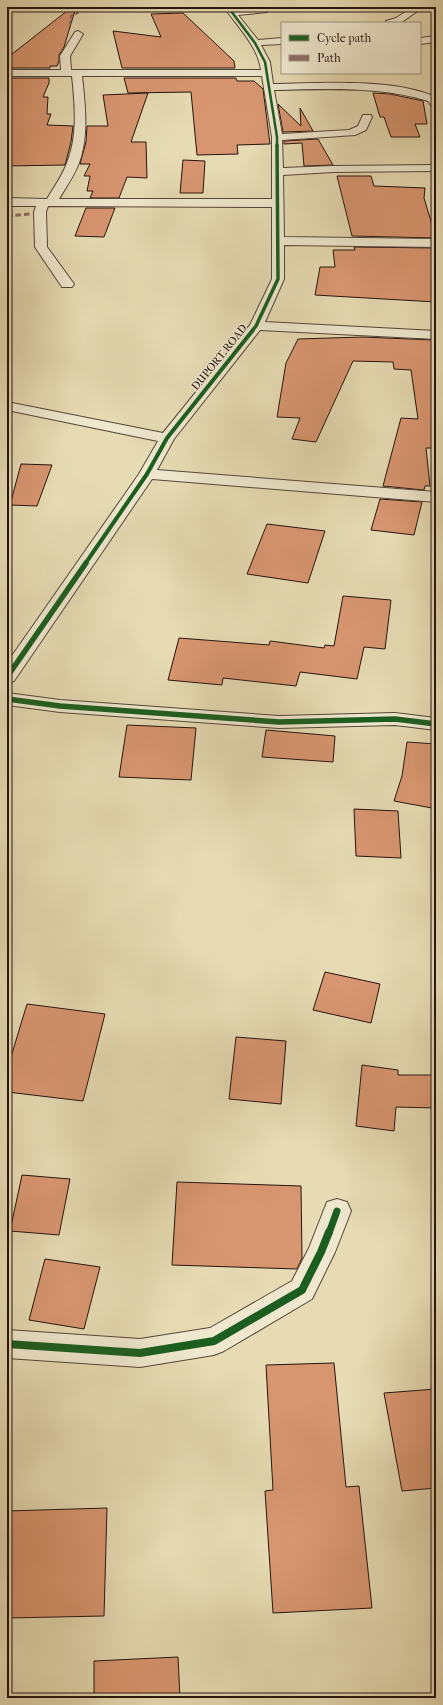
<svg xmlns="http://www.w3.org/2000/svg" width="443" height="1705" font-family="'IM FELL French Canon',serif">
<style>
.building{fill:#d89670;stroke:#24140e}
.lines{fill:none;stroke-linecap:round;stroke-linejoin:round}
.minor-casing{stroke:#544637;stroke-width:2}
.minor{fill:#efe8ce;fill-rule:evenodd}
.quiet-far1{stroke:#8d6e63;stroke-width:2;stroke-dasharray:4.5 2;stroke-linecap:butt}
.quiet{stroke:#8d6e63;stroke-width:3;stroke-dasharray:5.5 3;stroke-linecap:butt}
.cycleway-far5-casing{stroke:#efe8ce;stroke-width:3.5}
.cycleway-far4-casing{stroke:#efe8ce;stroke-width:5}
.cycleway-far3-casing{stroke:#efe8ce;stroke-width:6}
.cycleway-far2-casing{stroke:#efe8ce;stroke-width:8}
.cycleway-far1-casing{stroke:#efe8ce;stroke-width:10}
.cycleway-casing{stroke:#efe8ce;stroke-width:11}
.cycleway-far5{stroke:#1b5e20;stroke-width:2.5}
.cycleway-far4{stroke:#1b5e20;stroke-width:3.5}
.cycleway-far3{stroke:#1b5e20;stroke-width:4}
.cycleway-far2{stroke:#1b5e20;stroke-width:5.5}
.cycleway-far1{stroke:#1b5e20;stroke-width:7}
.cycleway{stroke:#1b5e20;stroke-width:8}
.labels{text-anchor:middle;stroke-width:3;stroke-linejoin:round;paint-order:stroke}
.far-street-label{font-size:11px;fill:#24140e;stroke:#efe8ce}
</style>
<rect width="100%" height="100%" fill="#e6dbb3"/>
<filter id="stains"><feTurbulence type="fractalNoise" baseFrequency=".005" numOctaves="4"/><feColorMatrix values="0 0 0 0 .2 0 0 0 0 .09 0 0 0 0 .02 0 0 0 .5 -.17"/></filter>
<radialGradient id="worn" r=".72"><stop offset=".6" stop-color="#630" stop-opacity="0"/><stop offset="1" stop-color="#630" stop-opacity=".3"/></radialGradient>
<g class="building">
<path d="M72,7H76L64,47L59,55V61L57,66H50V68H7V58Z"/>
<path d="M183,13L234,61L235,68H122L113,31L161,37L151,14Z"/>
<path d="M7,78H49V83L43,97H48L47,114H51L47,125L73,126L71,142L65,165L7,166Z"/>
<path d="M124,78H236L237,81H254L263,89L270,144L237,145L238,154L197,155L191,92L128,93Z"/>
<path d="M148,93L131,142H146L147,178L127,177L119,198H90L93,191H87L90,176H84L90,164H80L86,142L87,126H108L103,95Z"/>
<path d="M373,93L390,94L423,101L427,124H415L420,137H391L384,117H380Z"/>
<path d="M278,104L301,126L300,108L313,131L283,132Z"/>
<path d="M318,139L333,165L304,166L302,143L284,144V141Z"/>
<path d="M183,160L205,161L203,193H180Z"/>
<path d="M337,176H371L374,186L425,188L424,198L436,238L352,236Z"/>
<path d="M86,208H115L104,237L75,236Z"/>
<path d="M354,247L436,248V302L315,295L320,267H335L333,250H355Z"/>
<path d="M363,337L433,340L436,392V448H426L430,486H425L424,490L383,486L401,418L418,419L411,370L394,369L393,362L353,361L316,442L292,439L300,418L277,417L286,363L298,339Z"/>
<path d="M21,464L52,465L37,506L10,505Z"/>
<path d="M380,499L422,502L414,535L371,530Z"/>
<path d="M267,524L325,531L308,583L247,574Z"/>
<path d="M343,596L391,600L385,649L364,647L357,679L300,672L296,686L223,678L222,685L168,680L179,638L269,645L270,641L324,648L325,645L334,646Z"/>
<path d="M127,725L196,728L191,780L119,777Z"/>
<path d="M266,730L335,736L333,762L262,757Z"/>
<path d="M407,742L436,744V792L432,808L394,801L402,776Z"/>
<path d="M354,809L398,811L401,858L356,856Z"/>
<path d="M325,972L380,984L371,1023L313,1010Z"/>
<path d="M27,1004L105,1014L83,1101L7,1092V1070Z"/>
<path d="M236,1037L286,1041L281,1104L229,1099Z"/>
<path d="M362,1065L398,1070V1075H436V1108L396,1107L394,1131L356,1126Z"/>
<path d="M22,1175L70,1179L59,1235L10,1231Z"/>
<path d="M177,1182L301,1186L302,1258L297,1269L172,1265Z"/>
<path d="M45,1259L100,1267L84,1329L29,1320Z"/>
<path d="M334,1363L346,1487L359,1486L372,1608L273,1613L265,1491L273,1490L266,1365Z"/>
<path d="M436,1389V1488L402,1491L384,1393Z"/>
<path d="M107,1508L104,1616L7,1618V1511Z"/>
<path d="M178,1657L180,1698H94V1661Z"/>
</g>
<g class="lines">
<defs>
<g id="minor">
<path d="M224,7H232L235,10L270,7L271,9L267,12L238,15L258,40L282,38V44L261,45L270,62L273,84C321,83 393,78 436,97V108L432,107L428,101C378,86 327,89 274,90L282,134L349,130L358,126L363,115H371L372,117L366,130L355,135L282,140L283,168L333,166L436,165V171L333,172L283,175L284,237L436,239V247L284,245V279L265,322L436,331V339L260,330L174,439L157,470L436,492V502L152,479L14,681L7,683V663L139,474L158,441L7,410V402L163,433L250,325L272,279V207L48,206L46,212L47,247L74,284L72,287H62L35,247L34,212L36,206H7V198L47,199C54,187 62,176 67,163C78,136 75,104 72,76H7V70H61L60,56L75,32L78,31L83,34L70,56L71,70H261C258,46 237,26 224,7ZM82,76H262L272,137V199H59C66,187 74,176 79,163C89,135 85,104 82,76Z"/>
<path d="M413,7H423L402,22L385,23L386,21L396,18Z"/>
<path d="M436,36V42L420,44V38Z"/>
<path d="M7,693L60,700L279,716L395,713L436,718V730L395,725L279,728L60,712L7,705Z"/>
<path d="M337,1199L347,1202L351,1211L335,1252L312,1299L224,1351L214,1355L140,1367L7,1358V1330L140,1339L210,1328L292,1281L309,1248L327,1202Z"/>
</g>
</defs>
<use href="#minor" class="minor-casing"/>
<use href="#minor" class="minor"/>
<path class="quiet-far1" d="M70,25L71,16L82,11"/>
<path class="quiet" d="M7,216L30,214"/>
<defs>
<path id="cycleway-far5" d="M228,7L255,43L265,62L277,137V146"/>
<path id="cycleway-far4" d="M252,331L256,326L278,279L277,145"/>
<path id="cycleway-far3" d="M85,564L147,474L167,438L253,330"/>
<g id="cycleway-far2">
<path d="M7,677L86,563"/>
<path d="M7,699L60,706L279,722L395,719L436,724"/>
</g>
<path id="cycleway-far1" d="M329,1233L337,1211"/>
<path id="cycleway" d="M7,1344L140,1353L214,1341L302,1290L321,1252L329,1232"/>
</defs>
<use href="#cycleway-far5" class="cycleway-far5-casing"/>
<use href="#cycleway-far4" class="cycleway-far4-casing"/>
<use href="#cycleway-far3" class="cycleway-far3-casing"/>
<use href="#cycleway-far2" class="cycleway-far2-casing"/>
<use href="#cycleway-far1" class="cycleway-far1-casing"/>
<use href="#cycleway" class="cycleway-casing"/>
<use href="#cycleway-far5" class="cycleway-far5"/>
<use href="#cycleway-far4" class="cycleway-far4"/>
<use href="#cycleway-far3" class="cycleway-far3"/>
<use href="#cycleway-far2" class="cycleway-far2"/>
<use href="#cycleway-far1" class="cycleway-far1"/>
<use href="#cycleway" class="cycleway"/>
</g>
<g class="labels">
<g class="far-street-label">
<text transform="translate(219 357) rotate(-51)" y="4">DUPORT ROAD</text>
</g>
</g>
<rect width="443" height="1705" fill="none" stroke="#e6dbb3" stroke-width="24"/>
<rect x="8" y="8" width="427" height="1689" fill="none" stroke="#24140e" stroke-width="2"/>
<rect x="12" y="12" width="419" height="1681" fill="none" stroke="#24140e"/>
<rect x="281" y="22" width="140" height="52" fill="#efe8ce" stroke="#9e9381"/>
<rect x="289" y="35" width="20" height="6" fill="#1b5e20" stroke="#9e9381"/>
<text x="317" y="42" font-size="12" fill="#24140e">Cycle path</text>
<rect x="289" y="55" width="20" height="6" fill="#8d6e63" stroke="#9e9381"/>
<text x="317" y="62" font-size="12" fill="#24140e">Path</text>
<rect width="100%" height="100%" filter="url(#stains)"/>
<rect width="100%" height="100%" fill="url(#worn)"/>
</svg>
